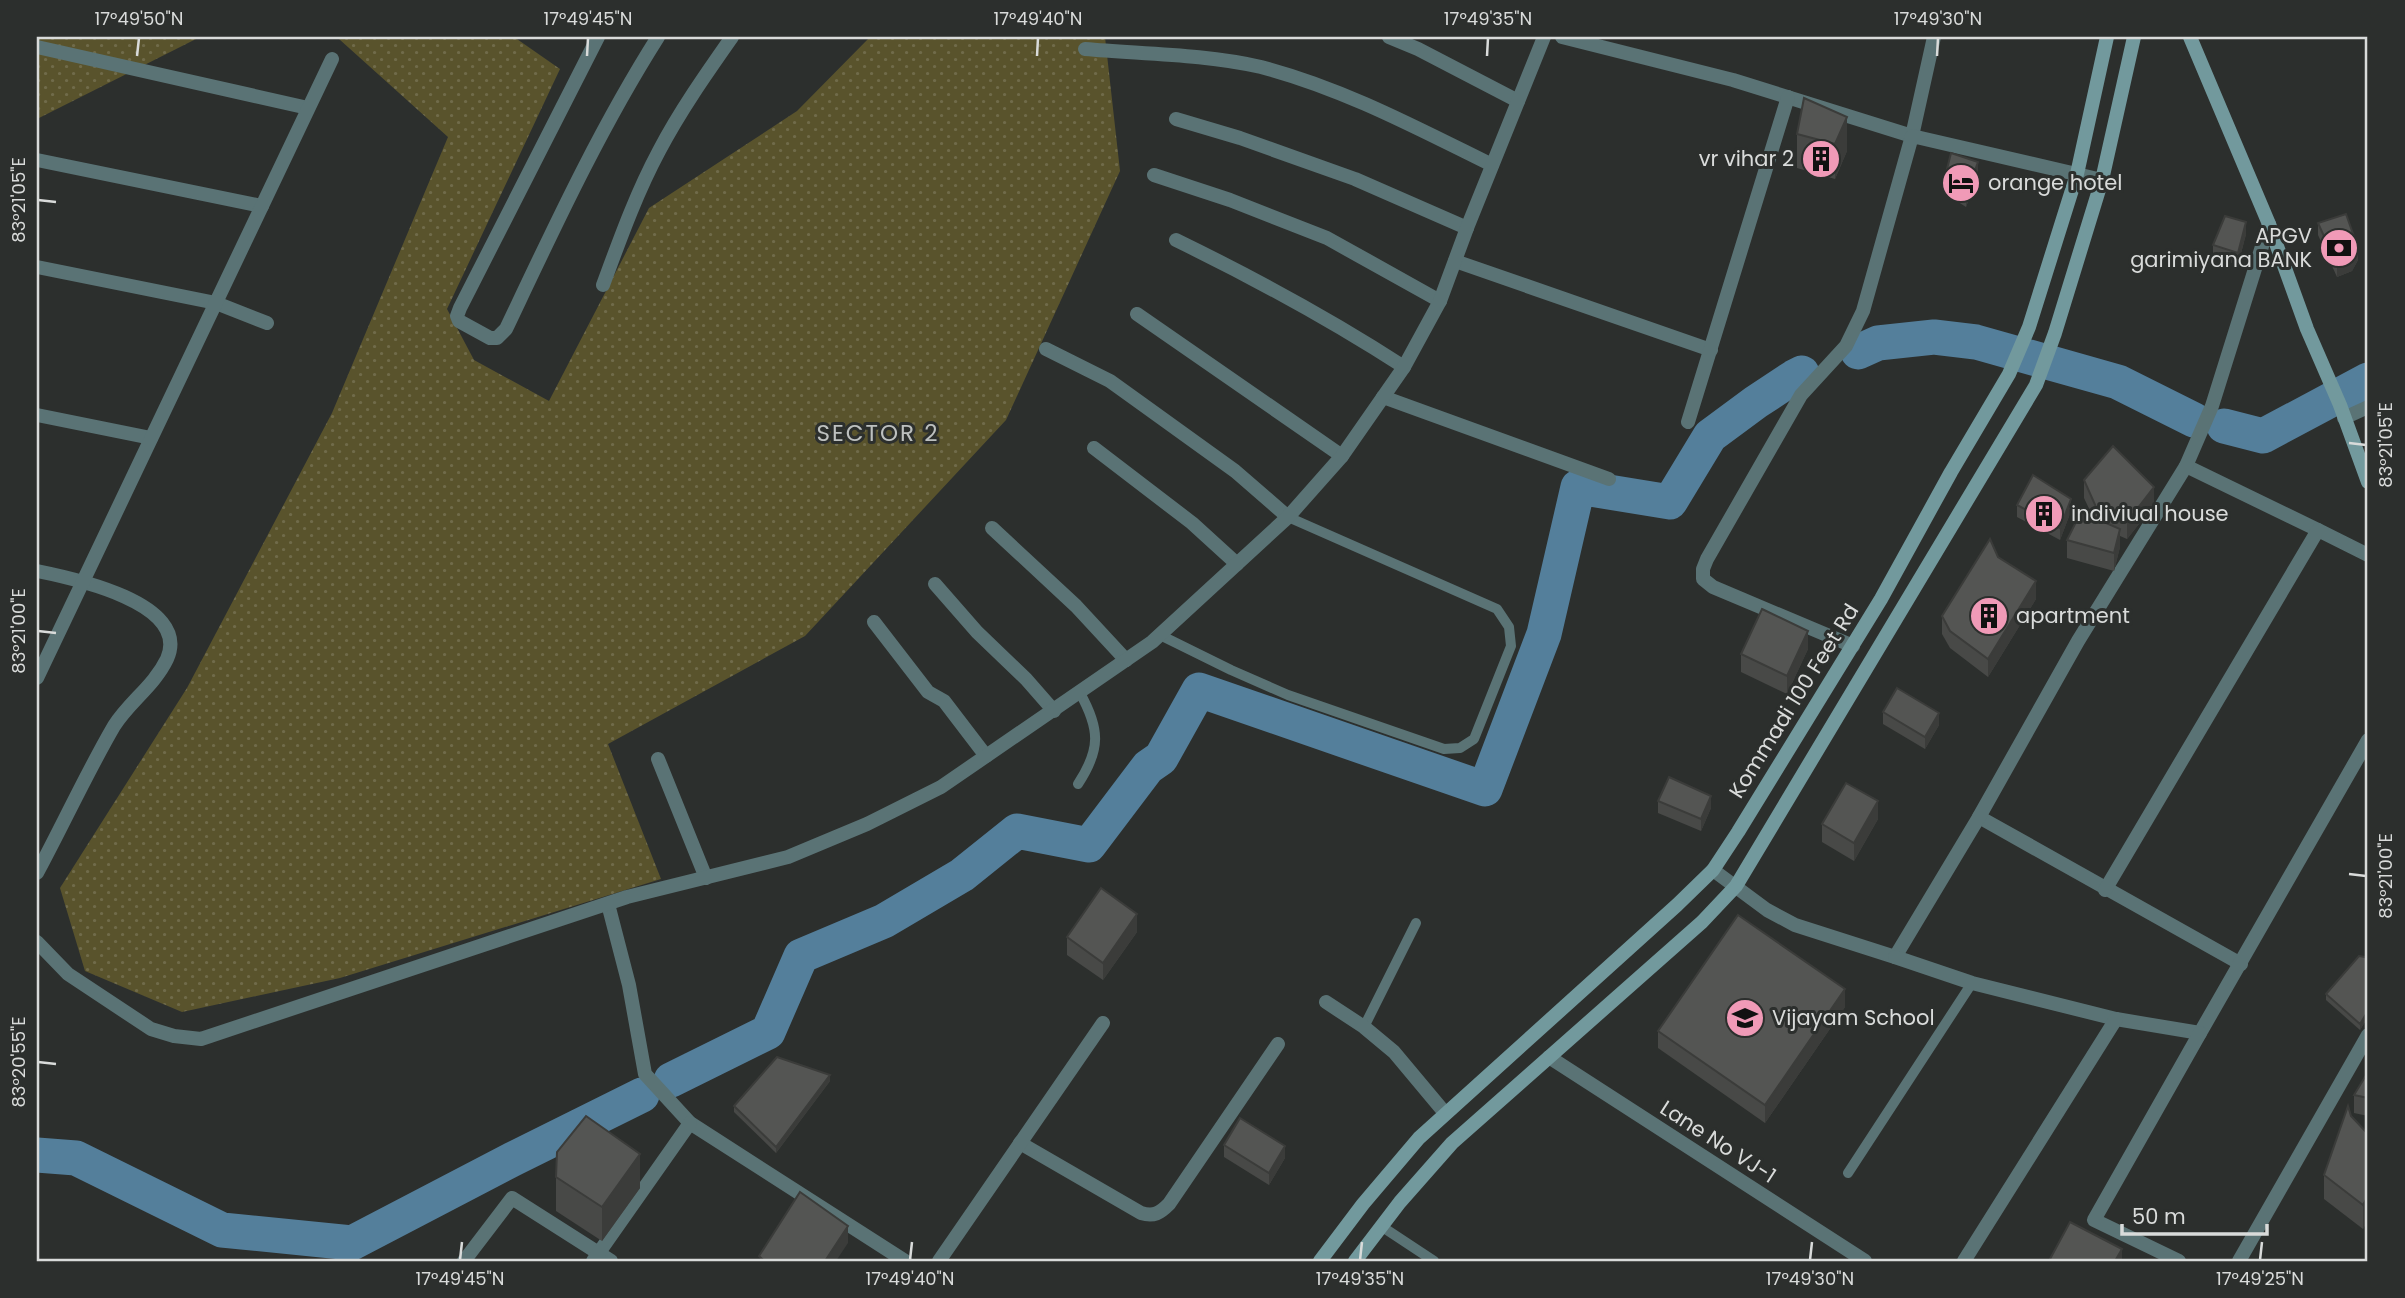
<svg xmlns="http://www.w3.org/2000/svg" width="2405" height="1298" font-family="Poppins,sans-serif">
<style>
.grass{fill:url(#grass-dots)}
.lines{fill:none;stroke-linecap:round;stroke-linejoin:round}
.river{stroke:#547f9b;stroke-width:35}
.lane{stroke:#5a7375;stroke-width:10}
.street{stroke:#5a7375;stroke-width:14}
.secondary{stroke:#72999d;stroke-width:14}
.wall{fill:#484947}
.shaded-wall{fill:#3b3c3a}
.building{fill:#545553;stroke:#3b3c3a;stroke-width:2}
.ticks{fill:none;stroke:#d9dbda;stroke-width:2.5}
.labels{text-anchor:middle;stroke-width:6;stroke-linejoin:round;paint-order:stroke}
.poi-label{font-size:21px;fill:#d9dbda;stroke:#2c2f2d;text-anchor:start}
.street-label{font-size:21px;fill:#d9dbda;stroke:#2c2f2d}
.neighbourhood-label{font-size:23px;letter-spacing:2px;fill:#bdc0bf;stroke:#2c2f2d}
.neatline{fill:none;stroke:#d9dbda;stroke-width:2.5}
.ticks-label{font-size:18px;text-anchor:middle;fill:#d9dbda}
</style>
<defs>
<pattern id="grass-dots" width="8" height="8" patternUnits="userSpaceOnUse" patternTransform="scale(1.75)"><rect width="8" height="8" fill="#59532c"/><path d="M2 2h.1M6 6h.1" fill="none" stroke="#706b4a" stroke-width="1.8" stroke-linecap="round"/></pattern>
</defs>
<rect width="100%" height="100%" fill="#2c2f2d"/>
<g class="grass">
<path d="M37,37H200L37,119Z"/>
<path d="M317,37H514L560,69L447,309L474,360L549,401L649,208L797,111L870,37H1105L1120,171L1006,420L805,636L608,744L661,879L340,978L182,1012L85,971L60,888L187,688L332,413L448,137L339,39Z"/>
</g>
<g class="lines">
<g class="river">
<path d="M1858,352L1878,343L1934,337L1976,342L2118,382L2194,420"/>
<path d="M2224,426L2263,436L2368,380"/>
<path d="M671,1080L768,1032L801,956L884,921L962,875L1017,831L1089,845L1148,767L1161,758L1199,690L1485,789L1544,634L1578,487L1670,502L1710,436L1756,402L1794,377L1802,373"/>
<path d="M37,1155L76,1158L222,1230L352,1243L513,1159L642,1095"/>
</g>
<g class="lane">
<path d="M1160,635L1231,670L1288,695L1444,749L1460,748L1474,739L1511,646L1509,627L1497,609L1288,517"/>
<path d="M1078,784C1101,749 1100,729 1080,693"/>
<path d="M1364,1027L1416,923"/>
<path d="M1848,1173L1972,983"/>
<path d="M1381,1226L1434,1261"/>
</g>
<g class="street">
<path d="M598,37L460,308L457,316L459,321L490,338H497L506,329C553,230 599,130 658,37"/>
<path d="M1389,37L1418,49L1518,101"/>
<path d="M1562,37L1733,80L1912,136L1934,37"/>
<path d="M37,47L308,108"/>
<path d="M1085,49C1142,54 1205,54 1261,67C1342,88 1417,128 1492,165"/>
<path d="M1176,119L1240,138L1355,179L1467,228"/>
<path d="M37,160L262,206"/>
<path d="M1154,175L1230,200L1327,238L1440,301"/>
<path d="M1176,240C1256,279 1330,319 1404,367"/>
<path d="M1455,261L1711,350"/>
<path d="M37,267L216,303L267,323"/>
<path d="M603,285C620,239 636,194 659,151C680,111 706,74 732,37"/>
<path d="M1137,314L1342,456"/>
<path d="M1046,349L1110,381L1142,404L1235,471L1288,517"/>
<path d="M1383,397L1609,479"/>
<path d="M37,415L151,438"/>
<path d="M2344,418L2368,407"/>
<path d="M1688,422L1788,97"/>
<path d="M1094,448L1192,523L1237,564"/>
<path d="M2186,466L2318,530"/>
<path d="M992,528L1076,606L1126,660"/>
<path d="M37,571C72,578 192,603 167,659C154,686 129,702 114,726C86,774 63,825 37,873"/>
<path d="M935,584L977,632L1026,679L1054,711"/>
<path d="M874,622L928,692L944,701L986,756"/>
<path d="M1853,646L1713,587L1703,579V569L1707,559L1801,395L1846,346L1863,311L1912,136L2102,180"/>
<path d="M37,678L332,59"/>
<path d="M658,759L706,878"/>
<path d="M1979,817L2241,964"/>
<path d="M1713,870L1767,910L1795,925L1895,957L1979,817L2078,641L2186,466L2212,406L2269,224"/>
<path d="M2105,890L2318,530L2368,555"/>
<path d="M608,904L629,985L645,1074L690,1123L905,1261"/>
<path d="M37,942L68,974L151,1029L174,1036L201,1039L627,897L788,857L867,824L941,787L1152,642L1288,517L1342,456L1404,367L1440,301L1467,228L1544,37"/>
<path d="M1895,957L1972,983L2116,1019L2200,1033L2368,740"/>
<path d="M1326,1002L1364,1027L1394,1052L1445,1113"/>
<path d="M1549,1057L1865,1261"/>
<path d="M1020,1143L1141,1213C1154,1217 1160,1213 1169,1204L1278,1044"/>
<path d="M464,1261L512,1198L611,1261"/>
<path d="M593,1261L690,1123"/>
<path d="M939,1261L1103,1023"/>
<path d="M1964,1261L2116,1019"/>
<path d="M2179,1261L2094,1220L2200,1033"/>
<path d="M2239,1261L2368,1035"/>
</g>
<g class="secondary">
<path d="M2190,37L2269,224L2307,329L2340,405L2368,482"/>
<path d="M1320,1261L1363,1204L1419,1138L1677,905L1713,870L1738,832L1881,599L1951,472L2009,374L2029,327L2077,174L2107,37"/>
<path d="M1355,1261L1400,1202L1452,1143L1702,922L1736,886L2036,385L2055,333L2102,180L2134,37"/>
</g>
</g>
<g class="wall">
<path d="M1804,98L1847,151L1835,179L1797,168V134Z"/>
<path d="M1978,174L1966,207L1944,193V181Z"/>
<path d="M2318,223L2358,260L2352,271L2337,277L2318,235Z"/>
<path d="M2246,234L2238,265L2213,257V245Z"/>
<path d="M2084,480L2154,505L2127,539L2120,536V547L2114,571L2067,558V540L2093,517L2084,498Z"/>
<path d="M2017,505L2071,511L2060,540L2017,517Z"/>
<path d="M1998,557L2036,599L1988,677L1950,648L1942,634V616Z"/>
<path d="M1808,649L1787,694L1741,672V654Z"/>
<path d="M1883,712L1939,725L1925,749L1883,724Z"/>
<path d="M1658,801L1711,808L1701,831L1658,813Z"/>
<path d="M1878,819L1854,861L1822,842V824Z"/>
<path d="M1137,932L1103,980L1067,955V937Z"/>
<path d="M2368,960V1017L2360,1030L2326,1000V994Z"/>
<path d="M1845,1007L1765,1123L1658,1048V1031Z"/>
<path d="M2368,1072V1116L2354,1113V1095Z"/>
<path d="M830,1081L776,1153L734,1112V1106Z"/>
<path d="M2351,1116L2368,1134V1219L2363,1229L2324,1199V1175Z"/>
<path d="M1224,1145L1285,1158L1269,1185L1224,1157Z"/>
<path d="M556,1177L640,1188L602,1241L556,1211Z"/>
</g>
<g class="shaded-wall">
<path d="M1847,117V151L1835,179V144Z"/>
<path d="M1978,162V174L1966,207V195Z"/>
<path d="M2246,222V234L2238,265V253Z"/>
<path d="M2358,248V260L2352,271L2337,277V265Z"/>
<path d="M2154,487V505L2127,539V522Z"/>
<path d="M2071,499V511L2060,540V528Z"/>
<path d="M2120,529V547L2114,571V553Z"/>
<path d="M2036,581V599L1988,677V659Z"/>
<path d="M1808,631V649L1787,694V676Z"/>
<path d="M1939,713V725L1925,749V737Z"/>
<path d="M1711,796V808L1701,831V819Z"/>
<path d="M1878,801V819L1854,861V843Z"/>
<path d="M1137,914V932L1103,980V963Z"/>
<path d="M1845,989V1007L1765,1123V1105Z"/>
<path d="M2368,1011V1017L2360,1030V1024Z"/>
<path d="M830,1075V1081L776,1153V1147Z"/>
<path d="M1285,1146V1158L1269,1185V1173Z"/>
<path d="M640,1154V1188L602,1241V1207Z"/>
<path d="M2368,1196V1219L2363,1229V1205Z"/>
<path d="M848,1226V1243L836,1261H825Z"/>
<path d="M2122,1249V1261H2115Z"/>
</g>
<g class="building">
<path d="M1804,98L1847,117L1835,144L1797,134Z"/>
<path d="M1951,153L1978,162L1966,195L1944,181Z"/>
<path d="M2346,214L2358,248L2352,259L2337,265L2318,223Z"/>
<path d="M2225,216L2246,222L2238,253L2213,245Z"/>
<path d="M2113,446L2154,487L2127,522L2096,507L2084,480Z"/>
<path d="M2033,475L2071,499L2060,528L2017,505Z"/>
<path d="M2081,512L2120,529L2114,553L2067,540Z"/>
<path d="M1990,539L1998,557L2036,581L1988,659L1950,631L1942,616Z"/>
<path d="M1762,609L1808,631L1787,676L1741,654Z"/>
<path d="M1897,688L1939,713L1925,737L1883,712Z"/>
<path d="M1669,777L1711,796L1701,819L1658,801Z"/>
<path d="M1846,783L1878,801L1854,843L1822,824Z"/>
<path d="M1101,888L1137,914L1103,963L1067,937Z"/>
<path d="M1738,915L1845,989L1765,1105L1658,1031Z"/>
<path d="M2359,956L2365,957L2368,960V1011L2360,1024L2326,994Z"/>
<path d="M777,1057L830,1075L776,1147L734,1106Z"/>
<path d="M2368,1072V1098L2354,1095Z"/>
<path d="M2348,1106L2351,1116L2368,1134V1196L2363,1205L2324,1175Z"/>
<path d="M586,1116L640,1154L602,1207L556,1177L557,1152Z"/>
<path d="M1240,1118L1285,1146L1269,1173L1224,1145Z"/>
<path d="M800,1192L848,1226L825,1261H764L759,1256Z"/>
<path d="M2070,1222L2122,1249L2115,1261H2053L2050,1259Z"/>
</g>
<path class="ticks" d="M137,56L139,38M587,56L588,38M1037,56L1038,38M1487,56L1488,38M1937,56L1938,38M38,200L56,202M2349,443L2366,445M38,631L56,633M2349,874L2366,876M38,1062L56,1064M460,1260L462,1242M910,1260L912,1242M1360,1260L1362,1242M1810,1260L1812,1242M2260,1260L2262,1242"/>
<defs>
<symbol id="building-disc" viewBox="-11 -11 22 22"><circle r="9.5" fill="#f09ab7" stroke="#2c2f2d"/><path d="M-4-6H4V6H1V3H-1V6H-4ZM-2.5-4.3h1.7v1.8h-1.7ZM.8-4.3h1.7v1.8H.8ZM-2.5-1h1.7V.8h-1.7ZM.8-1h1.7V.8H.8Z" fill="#111"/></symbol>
<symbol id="hotel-disc" viewBox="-11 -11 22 22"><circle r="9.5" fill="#f09ab7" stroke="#2c2f2d"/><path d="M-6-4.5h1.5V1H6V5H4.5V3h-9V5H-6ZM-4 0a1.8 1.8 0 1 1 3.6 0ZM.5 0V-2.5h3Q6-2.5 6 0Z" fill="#111"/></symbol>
<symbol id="bank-disc" viewBox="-11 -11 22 22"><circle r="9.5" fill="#f09ab7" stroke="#2c2f2d"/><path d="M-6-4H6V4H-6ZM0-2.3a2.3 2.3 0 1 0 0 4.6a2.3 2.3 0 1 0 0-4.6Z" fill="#111"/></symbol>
<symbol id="school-disc" viewBox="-11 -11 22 22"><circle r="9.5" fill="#f09ab7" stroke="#2c2f2d"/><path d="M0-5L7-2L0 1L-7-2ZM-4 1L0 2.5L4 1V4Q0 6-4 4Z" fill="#111"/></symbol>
</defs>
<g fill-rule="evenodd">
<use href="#building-disc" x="1799" y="137" width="44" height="44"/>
<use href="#hotel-disc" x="1939" y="161" width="44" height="44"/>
<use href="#bank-disc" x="2317" y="226" width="44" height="44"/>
<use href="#building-disc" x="2022" y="492" width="44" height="44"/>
<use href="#building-disc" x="1967" y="594" width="44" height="44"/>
<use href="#school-disc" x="1723" y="996" width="44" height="44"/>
</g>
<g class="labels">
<g class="poi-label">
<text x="1794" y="166" text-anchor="end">vr vihar 2</text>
<text x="1988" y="190">orange hotel</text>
<text x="2312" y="243" text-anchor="end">APGV<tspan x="2312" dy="24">garimiyana BANK</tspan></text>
<text x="2071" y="521">indiviual house</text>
<text x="2016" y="623">apartment</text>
<text x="1772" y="1025">Vijayam School</text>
</g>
<g class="street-label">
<text transform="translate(1794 701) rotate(-58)" y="7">Kommadi 100 Feet Rd</text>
<text transform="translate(1718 1142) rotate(33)" y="7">Lane No VJ-1</text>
</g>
<g class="neighbourhood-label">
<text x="878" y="441">SECTOR 2</text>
</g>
</g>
<rect width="2405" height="1298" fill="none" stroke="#2c2f2d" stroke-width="77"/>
<path d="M2122 1224v10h145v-10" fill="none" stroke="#d9dbda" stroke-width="3.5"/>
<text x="2132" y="1224" font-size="21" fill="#d9dbda" stroke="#2c2f2d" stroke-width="5" paint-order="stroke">50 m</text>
<rect x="38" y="38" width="2328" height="1222" class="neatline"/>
<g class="ticks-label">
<text x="139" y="25">17°49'50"N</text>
<text x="588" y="25">17°49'45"N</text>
<text x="1038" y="25">17°49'40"N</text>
<text x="1488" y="25">17°49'35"N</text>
<text x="1938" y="25">17°49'30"N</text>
<text transform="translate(19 200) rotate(-90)" y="6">83°21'05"E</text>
<text transform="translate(2386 445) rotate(-90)" y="6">83°21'05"E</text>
<text transform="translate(19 631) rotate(-90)" y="6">83°21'00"E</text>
<text transform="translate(2386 876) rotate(-90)" y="6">83°21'00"E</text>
<text transform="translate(19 1062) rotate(-90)" y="6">83°20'55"E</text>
<text x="460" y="1285">17°49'45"N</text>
<text x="910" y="1285">17°49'40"N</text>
<text x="1360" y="1285">17°49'35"N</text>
<text x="1810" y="1285">17°49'30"N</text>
<text x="2260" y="1285">17°49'25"N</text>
</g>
</svg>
